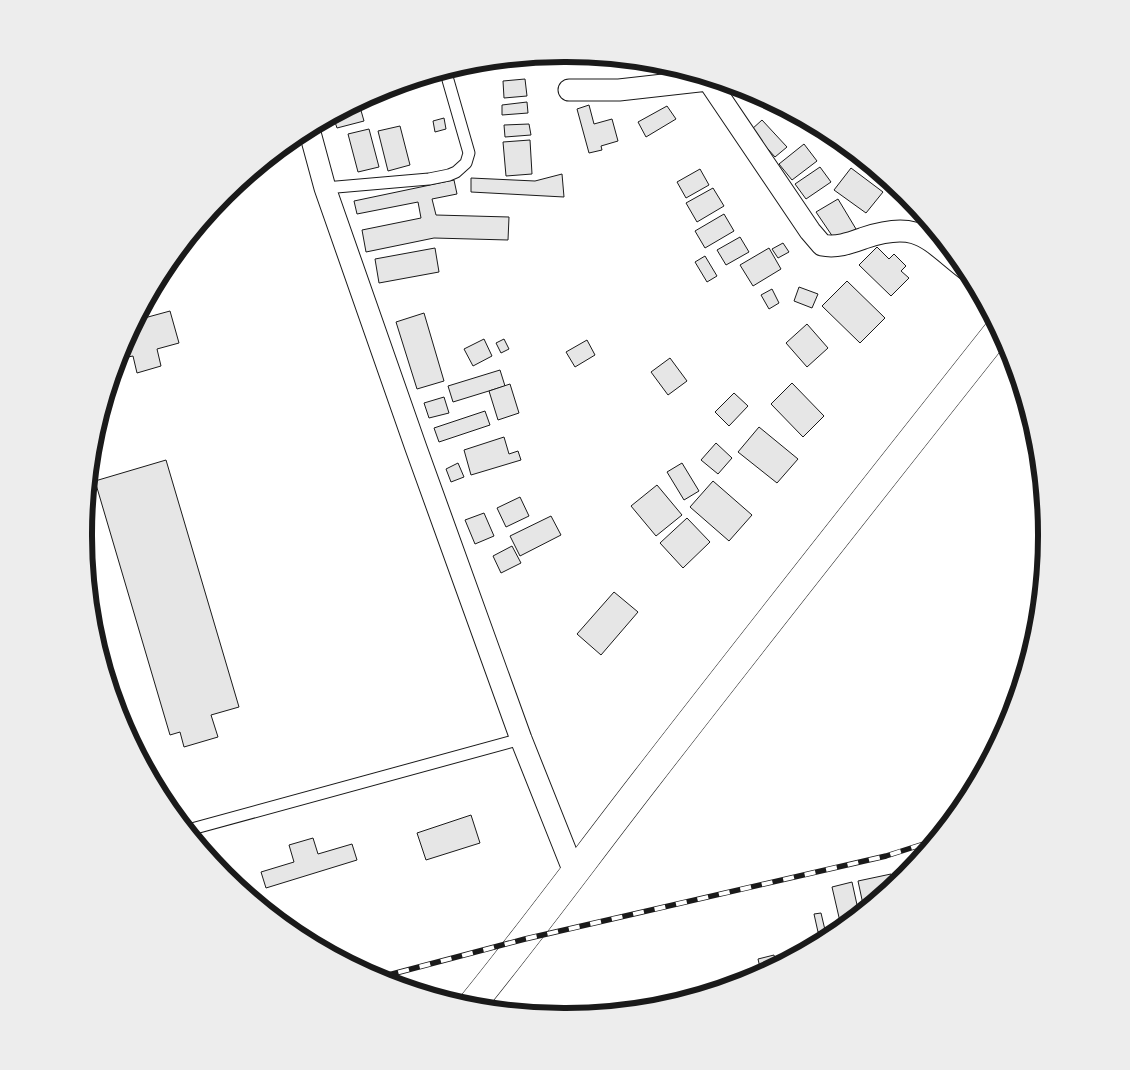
<svg xmlns="http://www.w3.org/2000/svg" width="1130" height="1070" font-family="Commissioner,sans-serif">
<style>
.building{fill:#e6e6e6;stroke:#1a1a1a}
.lines{fill:none;stroke-linecap:round;stroke-linejoin:round}
.service-casing{stroke:#1a1a1a;stroke-width:13}
.minor-casing{stroke:#1a1a1a;stroke-width:23}
.primary-casing{stroke:#1a1a1a;stroke-width:29}
.service{stroke:#fff;stroke-width:11}
.minor{stroke:#fff;stroke-width:21}
.primary{stroke:#fff;stroke-width:28}
.rail-casing{stroke:#1a1a1a;stroke-width:5.5}
.rail{stroke:#fff;stroke-width:4;stroke-dasharray:11;stroke-linecap:butt}
.rim{fill:none;stroke:#1a1a1a;stroke-width:6}
</style>
<rect width="100%" height="100%" fill="#fff"/>
<g class="building">
<path d="M562,54L563,59L549,60L548,55Z"/>
<path d="M523,58V63L503,64V60Z"/>
<path d="M525,79L527,96L504,98L503,81Z"/>
<path d="M527,102L528,113L502,115V105Z"/>
<path d="M589,105L594,124L612,119L618,141L601,146L602,150L589,153L577,109Z"/>
<path d="M667,106L676,119L646,137L638,122Z"/>
<path d="M360,107L364,121L337,128L333,116L340,112Z"/>
<path d="M444,118L446,129L435,132L433,121Z"/>
<path d="M762,120L787,147L775,157L751,130Z"/>
<path d="M529,124L531,135L505,137L504,125Z"/>
<path d="M400,126L410,165L388,171L378,131Z"/>
<path d="M369,129L379,167L358,172L348,134Z"/>
<path d="M530,140L532,174L506,176L503,142Z"/>
<path d="M804,144L817,161L792,180L779,164Z"/>
<path d="M820,167L831,182L806,199L795,184Z"/>
<path d="M851,168L883,192L866,213L834,190Z"/>
<path d="M700,169L709,185L686,198L677,182Z"/>
<path d="M562,174L564,197L471,192V178L535,181Z"/>
<path d="M454,180L457,194L432,199L436,215L509,217L508,240L434,238L366,252L362,230L421,218L418,202L357,214L354,201Z"/>
<path d="M713,188L724,206L697,222L686,203Z"/>
<path d="M838,199L856,229L835,240L816,212Z"/>
<path d="M724,214L734,231L705,248L695,231Z"/>
<path d="M740,237L749,252L726,265L717,250Z"/>
<path d="M783,243L789,252L778,258L772,249Z"/>
<path d="M877,247L889,259L894,254L906,266L901,271L909,278L891,296L859,265Z"/>
<path d="M435,248L439,272L379,283L375,259Z"/>
<path d="M769,248L781,269L753,286L740,265Z"/>
<path d="M705,256L717,276L707,282L695,262Z"/>
<path d="M847,281L885,318L860,343L822,306Z"/>
<path d="M799,287L818,294L812,308L794,301Z"/>
<path d="M772,289L779,303L769,309L761,295Z"/>
<path d="M147,301L149,310L141,312Z"/>
<path d="M170,311L179,343L157,349L161,366L137,373L133,356L118,359L120,351L137,320Z"/>
<path d="M424,313L444,381L417,389L396,322Z"/>
<path d="M807,324L828,348L807,367L786,343Z"/>
<path d="M484,339L492,356L473,366L464,349Z"/>
<path d="M504,339L509,349L501,353L496,343Z"/>
<path d="M587,340L595,355L575,367L566,352Z"/>
<path d="M670,358L687,381L668,395L651,372Z"/>
<path d="M500,370L505,386L453,402L448,386Z"/>
<path d="M792,383L824,416L803,437L771,404Z"/>
<path d="M510,384L519,413L498,420L489,391Z"/>
<path d="M734,393L748,406L729,426L715,412Z"/>
<path d="M444,397L449,413L429,418L424,403Z"/>
<path d="M485,411L490,425L439,442L434,428Z"/>
<path d="M759,427L798,459L777,483L738,452Z"/>
<path d="M504,437L509,454L518,451L521,460L471,475L464,450Z"/>
<path d="M716,443L732,458L718,474L701,460Z"/>
<path d="M166,460L239,707L211,715L218,737L184,747L180,732L170,735L95,481Z"/>
<path d="M458,463L464,477L451,482L446,469Z"/>
<path d="M682,463L699,491L684,500L667,472Z"/>
<path d="M713,481L752,515L729,541L690,507Z"/>
<path d="M657,485L682,515L656,536L631,506Z"/>
<path d="M520,497L529,516L506,527L497,508Z"/>
<path d="M484,513L494,536L475,544L465,520Z"/>
<path d="M551,516L561,535L520,556L510,536Z"/>
<path d="M687,518L710,542L683,568L660,543Z"/>
<path d="M512,546L521,563L501,573L493,556Z"/>
<path d="M614,592L638,612L601,655L577,634Z"/>
<path d="M471,815L480,843L426,860L417,833Z"/>
<path d="M313,838L318,854L352,844L357,860L266,888L261,872L294,862L289,845Z"/>
<path d="M891,874L894,885L864,909L858,881Z"/>
<path d="M852,882L859,914L845,925L841,926L832,887Z"/>
<path d="M821,913L825,930L818,932L814,914Z"/>
<path d="M774,955L776,965L761,972L758,959Z"/>
</g>
<g class="lines">
<defs>
<g id="service">
<path d="M325,188L429,179L449,175L456,172L466,163L469,153L448,80"/>
<path d="M188,830L521,739"/>
</g>
<g id="minor">
<path d="M569,90H619L708,80L810,231L822,245C837,248 850,243 864,238C918,220 926,238 967,270"/>
<path d="M309,129L325,188L416,448L521,739L574,872"/>
</g>
<path id="primary" d="M470,1007C531,932 588,854 647,778C763,628 881,479 999,330"/>
</defs>
<use href="#service" class="service-casing"/>
<use href="#minor" class="minor-casing"/>
<use href="#primary" class="primary-casing"/>
<use href="#service" class="service"/>
<use href="#minor" class="minor"/>
<use href="#primary" class="primary"/>
<defs>
<path id="rail" d="M377,978L525,939L886,856L933,841"/>
</defs>
<use href="#rail" class="rail-casing"/>
<use href="#rail" class="rail"/>
</g>
<path d="M0 0H1130V1070H0ZM564 62H566A472 472 0 0 1 1038 534V536A472 472 0 0 1 566 1008H564A472 472 0 0 1 92 536V534A472 472 0 0 1 564 62Z" fill="#ededed" fill-rule="evenodd"/>
<path class="rim" d="M564 62H566A472 472 0 0 1 1038 534V536A472 472 0 0 1 566 1008H564A472 472 0 0 1 92 536V534A472 472 0 0 1 564 62Z"/>
</svg>
